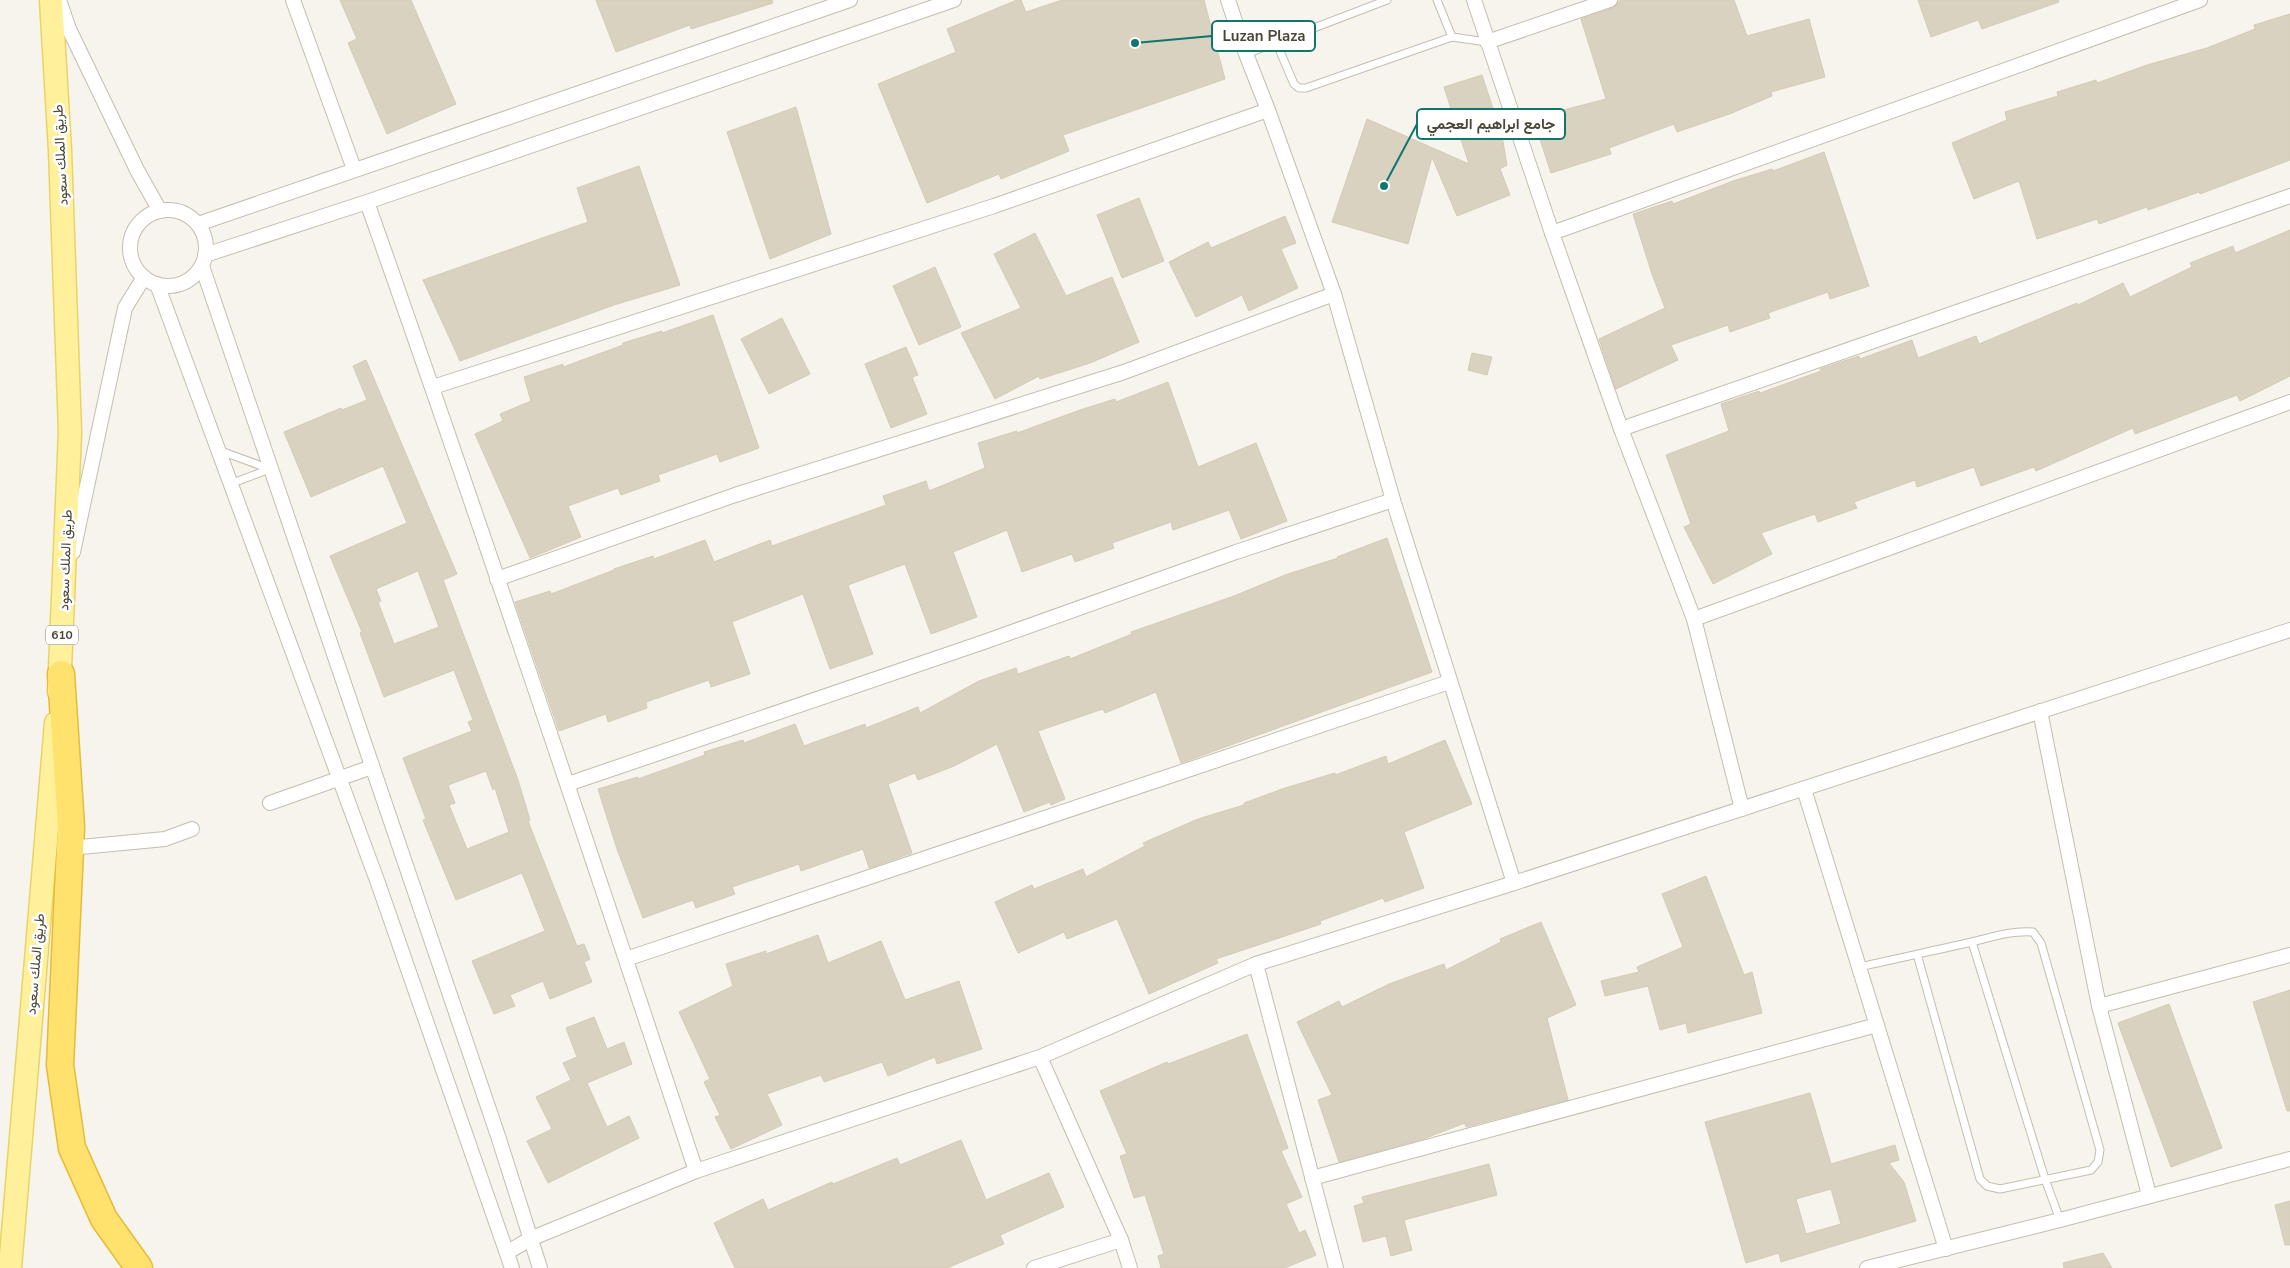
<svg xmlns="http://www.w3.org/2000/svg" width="2290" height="1268" font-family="'Nunito Sans',Vazirmatn,sans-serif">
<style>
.building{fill:#d9d2c0;stroke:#d4cbb3;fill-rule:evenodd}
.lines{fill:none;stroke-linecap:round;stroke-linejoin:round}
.lane-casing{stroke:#c3bead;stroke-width:9}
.street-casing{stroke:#c3bead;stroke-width:16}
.primary-casing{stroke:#ead366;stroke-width:25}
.highway-casing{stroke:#e5bc37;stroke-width:29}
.lane{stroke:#fff;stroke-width:7}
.street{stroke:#fff;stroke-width:14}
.primary{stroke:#fff09c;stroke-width:22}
.highway{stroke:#ffe26e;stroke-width:26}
.labels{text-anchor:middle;stroke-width:5;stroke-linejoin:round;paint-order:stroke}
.shield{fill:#fff;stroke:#817e74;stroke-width:1}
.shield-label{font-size:12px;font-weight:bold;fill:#4b4738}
.street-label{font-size:14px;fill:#4b4738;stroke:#fff}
.leader{fill:none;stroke:#0f766e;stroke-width:2}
.callout-dot{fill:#0f766e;stroke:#fff;stroke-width:2}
.callout{fill:#fff;stroke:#0f766e;stroke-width:2}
.callout-label{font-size:15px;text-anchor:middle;font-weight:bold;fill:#4b4738}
</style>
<rect width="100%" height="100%" fill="#f6f4ec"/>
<g class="building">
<path d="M340,0H411L456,104L387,134L348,43L357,39Z"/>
<path d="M596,0H772L773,3L691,29L690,25L616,52Z"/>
<path d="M1017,0H1021L1026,12L1062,0H1204L1225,79L1063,135L1069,151L1001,179L999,174L927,203L878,84L956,52L947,29Z"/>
<path d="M1623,0H1734L1747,36L1809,19L1825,77L1771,92L1772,96L1732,113L1677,132L1674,124L1609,148L1611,154L1551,173L1533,118L1606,99L1581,19L1613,8L1619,1Z"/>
<path d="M1918,0H2058L2059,2L1982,29L1978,20L1931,37Z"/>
<path d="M2290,14V160L2200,194L2199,192L2148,210L2147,207L2099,224L2097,219L2037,239L2019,181L1974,199L1952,143L2007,120L2005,112L2058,96L2057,92L2096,80L2097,83L2147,65L2207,48L2255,29L2254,25Z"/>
<path d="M1482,75L1502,136L1507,165L1500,169L1510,195L1457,216L1432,157L1408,244L1332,222L1367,119L1469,164L1444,87Z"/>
<path d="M796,107L831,234L770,259L727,132Z"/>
<path d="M1824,152L1869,286L1830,299L1828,292L1768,313L1770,318L1730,332L1728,325L1671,345L1678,360L1616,389L1599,339L1665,308L1652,274L1633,214L1672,201L1673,204L1733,181L1772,169L1773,171Z"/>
<path d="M639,166L680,285L614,305L460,361L423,280L588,222L577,188Z"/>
<path d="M1139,198L1164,261L1122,278L1097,215Z"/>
<path d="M1285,216L1296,243L1281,249L1298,288L1249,311L1242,295L1196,317L1169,262L1208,242L1211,248Z"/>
<path d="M2290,230V376L2240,401L2237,395L2135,434L2133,428L2036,471L2034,467L1981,486L1974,467L1917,487L1915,480L1854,502L1857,508L1818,522L1815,514L1761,533L1772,554L1713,584L1684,527L1691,524L1666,455L1729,431L1721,404L1759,391L1760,393L1821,371L1820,369L1859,356L1860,359L1912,340L1918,358L1976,336L1979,344L2077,303L2078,305L2123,283L2130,297L2192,267L2190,263L2233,246L2235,253Z"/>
<path d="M1035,233L1066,296L1112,277L1139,342L1090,363L1040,379L1039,376L995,399L961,333L1021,308L994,254Z"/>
<path d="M935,267L961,327L919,345L893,286Z"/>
<path d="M713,315L759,448L720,462L717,454L658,475L660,481L621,495L618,488L568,506L581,537L530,558L475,434L503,421L500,414L531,401L524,377L563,364V367L623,345V343L662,331V333Z"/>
<path d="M782,318L810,374L769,394L741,339Z"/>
<path d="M906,347L918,375L912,377L927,414L891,428L865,364Z"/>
<path d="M1472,353L1492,357L1487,375L1468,370Z"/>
<path d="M366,360L457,574L443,580L518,780L530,820L528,821L577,946L584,944L590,959L584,962L592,982L550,999L543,981L510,995L515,1006L494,1014L472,961L545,931L522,873L456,900L423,820L426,819L403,758L472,731L468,722L473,720L454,670L384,697L360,633L362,632L330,556L407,523L383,466L311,497L284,432L341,408L342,410L367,400L353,366ZM418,571L439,627L394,644L378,602L381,601L376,589ZM486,771L493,790L495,788L509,832L467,849L449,805L455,803L448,785Z"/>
<path d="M1168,382L1198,467L1256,443L1287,521L1241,539L1229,510L1173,530L1171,522L1112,543L1114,548L1075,562L1072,554L1022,572L1007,530L953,552L977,617L931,634L905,564L848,585L873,654L830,669L803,594L732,622L750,674L711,687L709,680L646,702L647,708L608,722L606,714L559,731L515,602L550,591L551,594L614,570V569L653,556L654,559L705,540L714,562L770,540L772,546L886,505L883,496L926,481L929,491L985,468L978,443L1017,431V433L1080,410L1115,399L1116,402Z"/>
<path d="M1387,538L1432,672L1181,763L1156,692L1105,713L1103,709L1038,731L1065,799L1051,805L1050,802L1024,812L997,744L954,766L918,780L915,773L888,784L912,853L869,868L863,849L801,871L799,864L732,887L735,894L696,908L693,900L643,918L617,849L598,789L638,777V779L705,755L704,752L743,740L744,743L795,724L804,746L865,724L866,728L918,707L920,713L979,681L1016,668L1018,674L1069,656L1070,659L1132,634L1131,632L1234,596L1285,575L1338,558L1337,557Z"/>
<path d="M1445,740L1472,804L1404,832L1424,888L1385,902L1383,898L1320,921L1321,924L1216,959L1218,963L1149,994L1117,919L1067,939L1064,932L1018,953L995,902L1032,885L1034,889L1083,869L1086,877L1145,846L1143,843L1198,819L1244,805V803L1282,789L1335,773V775L1386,756L1388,764Z"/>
<path d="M1706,876L1744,975L1752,972L1762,1013L1688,1033L1686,1023L1660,1030L1648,986L1605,996L1601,981L1639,972L1637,967L1683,947L1662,894Z"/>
<path d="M1541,922L1576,1005L1547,1018L1568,1100L1466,1127L1465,1123L1423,1139L1339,1162L1318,1100L1332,1095L1297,1022L1339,1001L1342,1007L1389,984L1444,964L1446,970L1501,942L1500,939Z"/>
<path d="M818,935L828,963L881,941L905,1000L959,981L982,1049L937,1064L935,1057L888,1076L882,1062L824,1082L821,1075L767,1094L782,1125L731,1149L715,1117L720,1115L704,1082L710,1079L679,1012L733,986L726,964L766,951V954Z"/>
<path d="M2290,990V1111H2287L2253,1002Z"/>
<path d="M2169,1004L2222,1148L2171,1167L2118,1023Z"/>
<path d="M594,1017L607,1049L624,1042L632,1064L587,1083L607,1127L629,1116L639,1138L548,1183L527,1141L552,1129L536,1097L571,1080L563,1063L577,1057L566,1028Z"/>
<path d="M1247,1034L1288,1148L1281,1151L1302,1197L1286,1204L1299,1233L1305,1230L1316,1255L1285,1268H1161L1158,1256L1164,1254L1145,1195L1134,1198L1120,1156L1127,1154L1100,1091L1167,1062L1168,1064Z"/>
<path d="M1810,1093L1831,1164L1895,1145L1899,1160L1889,1163L1904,1182L1916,1221L1781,1262L1779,1253L1746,1263L1705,1122ZM1831,1189L1841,1224L1806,1234L1796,1199Z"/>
<path d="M961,1140L986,1200L1049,1173L1064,1207L1000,1235L1004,1244L947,1268H735L714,1223L763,1199L768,1210L832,1182L833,1184L897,1158L900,1165Z"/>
<path d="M1489,1164L1497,1195L1404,1220L1412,1250L1391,1256L1386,1236L1363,1242L1354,1206L1364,1203L1362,1197Z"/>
<path d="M2290,1201V1245H2285L2275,1205Z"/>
<path d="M2103,1253L2112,1268H2064L2063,1263Z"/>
</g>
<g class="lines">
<defs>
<g id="lane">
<path d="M1437,0L1452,37"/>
<path d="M1276,42L1294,84L1299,88H1306L1452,37L1487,42"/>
<path d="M1246,54L1387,0"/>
<path d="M218,450L270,469L230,484"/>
<path d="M1972,942L2045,1179L2060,1220"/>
<path d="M1859,967C1897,959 1935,950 1972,942C1992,937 2013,930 2033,932L2041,943L2100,1150L2098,1162L2091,1170L2000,1189L1987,1186L1980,1179L1917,954"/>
</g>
<g id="street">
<path d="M59,0L69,29L137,170L160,211"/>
<path d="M293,0L354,169"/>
<path d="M1228,0L1246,54L1268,110L1334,294L1393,500L1514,883L2290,630"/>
<path d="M1474,0L1552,233L1621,429L1694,619L1742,809"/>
<path d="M1487,42L1610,0"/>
<path d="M367,202C481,524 589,847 696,1171"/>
<circle cx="168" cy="248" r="38"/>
<path d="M198,224L850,0"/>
<path d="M1552,233L2200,0"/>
<path d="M205,255L367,202L954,0"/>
<path d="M202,266L498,1136L540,1268"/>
<path d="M157,284L378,883L512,1268"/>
<path d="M433,387L994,206L1268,110"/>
<path d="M1621,429L2290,196"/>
<path d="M73,552L125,308L144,277"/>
<path d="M497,579L735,495L1124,372L1334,294"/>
<path d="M1694,619L2290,402"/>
<path d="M2040,711L2099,1006L2149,1195"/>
<path d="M568,784L984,642L1236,552L1393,500"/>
<path d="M1804,789L1946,1249"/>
<path d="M270,803L372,767"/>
<path d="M70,848L165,839L192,829"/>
<path d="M626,959L1449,682"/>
<path d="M1256,964L1336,1268"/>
<path d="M2099,1006L2290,955"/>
<path d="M1040,1057L1121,1240L1130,1268"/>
<path d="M1312,1178L1877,1025"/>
<path d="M508,1252L530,1239L696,1171L1040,1057L1256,964L1514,883"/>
<path d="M1034,1268L1121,1240"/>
<path d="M1867,1268L2060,1220L2290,1159"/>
</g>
<g id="primary">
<path d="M51,0L60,150L70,432L59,692"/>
<path d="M10,1268L56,723"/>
</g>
<path id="highway" d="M61,674L71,827L60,1065L72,1148L104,1219L139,1268"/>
</defs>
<use href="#lane" class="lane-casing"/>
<use href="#street" class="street-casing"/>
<use href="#primary" class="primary-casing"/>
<use href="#highway" class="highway-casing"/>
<use href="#lane" class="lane"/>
<use href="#street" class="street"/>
<use href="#primary" class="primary"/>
<use href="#highway" class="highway"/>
</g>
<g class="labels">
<rect class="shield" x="46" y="625.5" width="32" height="19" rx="4"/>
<g class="shield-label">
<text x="62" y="639">610</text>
</g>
<g class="street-label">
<text transform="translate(60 155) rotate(-93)" y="5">طريق الملك سعود</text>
<text transform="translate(65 560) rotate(-88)" y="5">طريق الملك سعود</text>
<text transform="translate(35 964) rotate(-85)" y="5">طريق الملك سعود</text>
</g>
</g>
<path class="leader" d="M1135 43L1212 36M1384 186L1417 124"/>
<g class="callout-dot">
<circle cx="1135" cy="43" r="5"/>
<circle cx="1384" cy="186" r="5"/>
</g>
<g class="callout">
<rect x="1212" y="21" width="103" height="30" rx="5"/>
<rect x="1417" y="109" width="148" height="30" rx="5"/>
</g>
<g class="callout-label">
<text x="1264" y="41">Luzan Plaza</text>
<text x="1491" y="129">جامع ابراهيم العجمي</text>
</g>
</svg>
